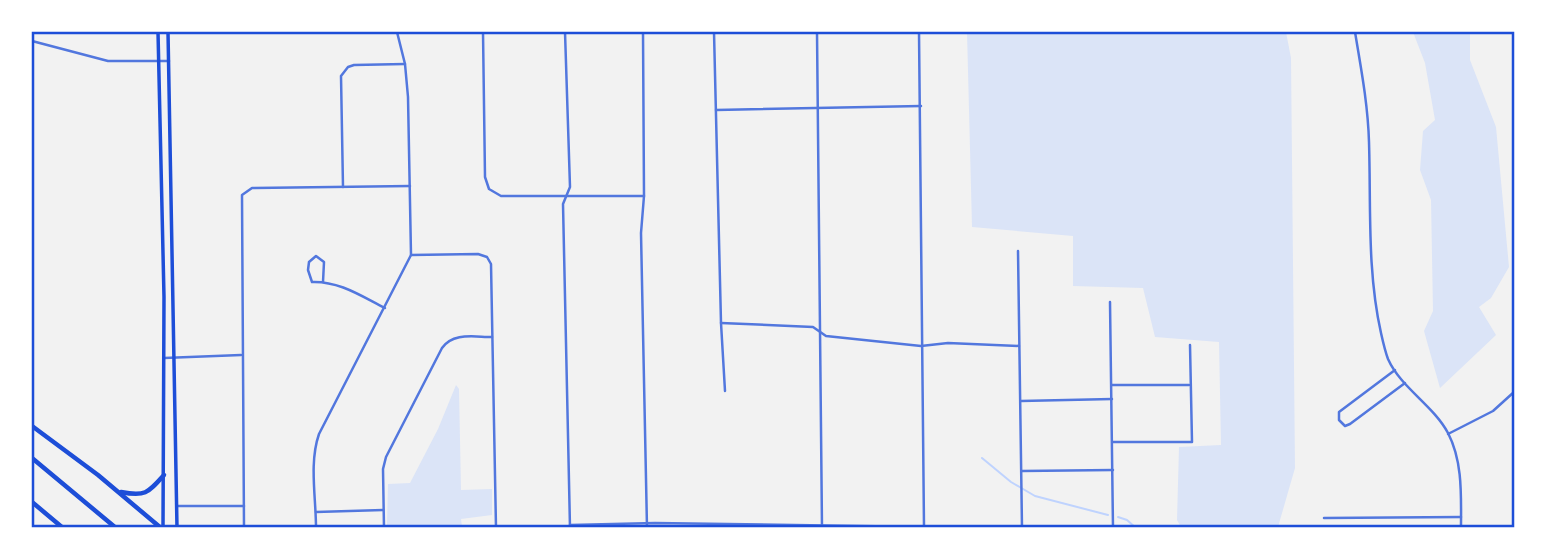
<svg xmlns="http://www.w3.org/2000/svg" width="1546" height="559" font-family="Lora,serif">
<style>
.green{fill:#dbe4f7}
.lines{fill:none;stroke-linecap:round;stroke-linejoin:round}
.stream{stroke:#bfd3fe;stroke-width:2}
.minor{stroke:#5277de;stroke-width:2.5}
.secondary{stroke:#1d4ed8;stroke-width:3.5}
.motorway{stroke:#1d4ed8;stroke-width:4.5}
.neatline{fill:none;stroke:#1d4ed8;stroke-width:2.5}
</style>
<rect width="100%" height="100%" fill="#f2f2f2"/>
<g class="green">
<path d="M967,32H1286L1291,58L1295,468L1278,527H1181L1177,520L1179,447L1221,445L1219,342L1155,337L1143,288L1073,286V236L972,227Z"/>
<path d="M1413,32H1470V60L1496,127L1509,267L1491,298L1479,307L1496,335L1440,388L1424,331L1433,311L1431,200L1420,170L1423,131L1435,120L1425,63Z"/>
<path d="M456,385L459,389L461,490L492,489V515L461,519L462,527L387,525L388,484L410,483L438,429Z"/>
</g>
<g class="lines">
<g class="stream">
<path d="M982,458L1011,482L1035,496L1108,515"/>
<path d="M1118,517L1127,520L1136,528"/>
</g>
<g class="minor">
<path d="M483,32L485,177L489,189L501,196H644"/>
<path d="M565,32L570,187L563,204L570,528"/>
<path d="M643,32L644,196L641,233L647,528"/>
<path d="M714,32L721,323L725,391"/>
<path d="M817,32L822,528"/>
<path d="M1355,32C1361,68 1368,105 1369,142C1371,206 1367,271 1381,333C1383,342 1385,351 1388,359C1401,388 1433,405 1448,433C1463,462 1461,496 1461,528"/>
<path d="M32,41L108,61H169"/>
<path d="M716,110L921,106"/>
<path d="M343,187L341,76L348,67L354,65L405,64"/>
<path d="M1018,251L1022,528"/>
<path d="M411,255L478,254L487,257L491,264L496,528"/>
<path d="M323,282L324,262L316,256L309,262L308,270L312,282C339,281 361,296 385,308"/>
<path d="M1110,302L1113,528"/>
<path d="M721,323L813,327L826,336L921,346L948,343L1019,346"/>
<path d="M164,358L241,355"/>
<path d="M1395,370L1339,412V420L1345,426L1350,424L1405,383"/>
<path d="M1112,385H1189"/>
<path d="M1021,401L1112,399"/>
<path d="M1448,434L1493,411L1514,392"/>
<path d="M1113,442H1192L1190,345"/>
<path d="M1022,471L1113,470"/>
<path d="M177,506H244"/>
<path d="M316,512L383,510"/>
<path d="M1324,518L1461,517"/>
<path d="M570,525L655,523L924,527L919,32"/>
<path d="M244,528L242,195L252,188L410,186"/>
<path d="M316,528C316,497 309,463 319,434L411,255L408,97L405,64L397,32"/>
<path d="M384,528L383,469L386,457L442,348C453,332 474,337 492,337"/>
</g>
<g class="secondary">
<path d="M158,32L164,297L163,528"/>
<path d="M168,32L177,528"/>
</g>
<g class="motorway">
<path d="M32,426L98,475L161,528"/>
<path d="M32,458L116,528"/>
<path d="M121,492C145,497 148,493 164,475"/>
<path d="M32,502L63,528"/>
</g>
</g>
<rect width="1546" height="559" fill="none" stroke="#ffffff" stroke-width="66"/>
<rect x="33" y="33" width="1480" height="493" class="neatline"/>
</svg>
